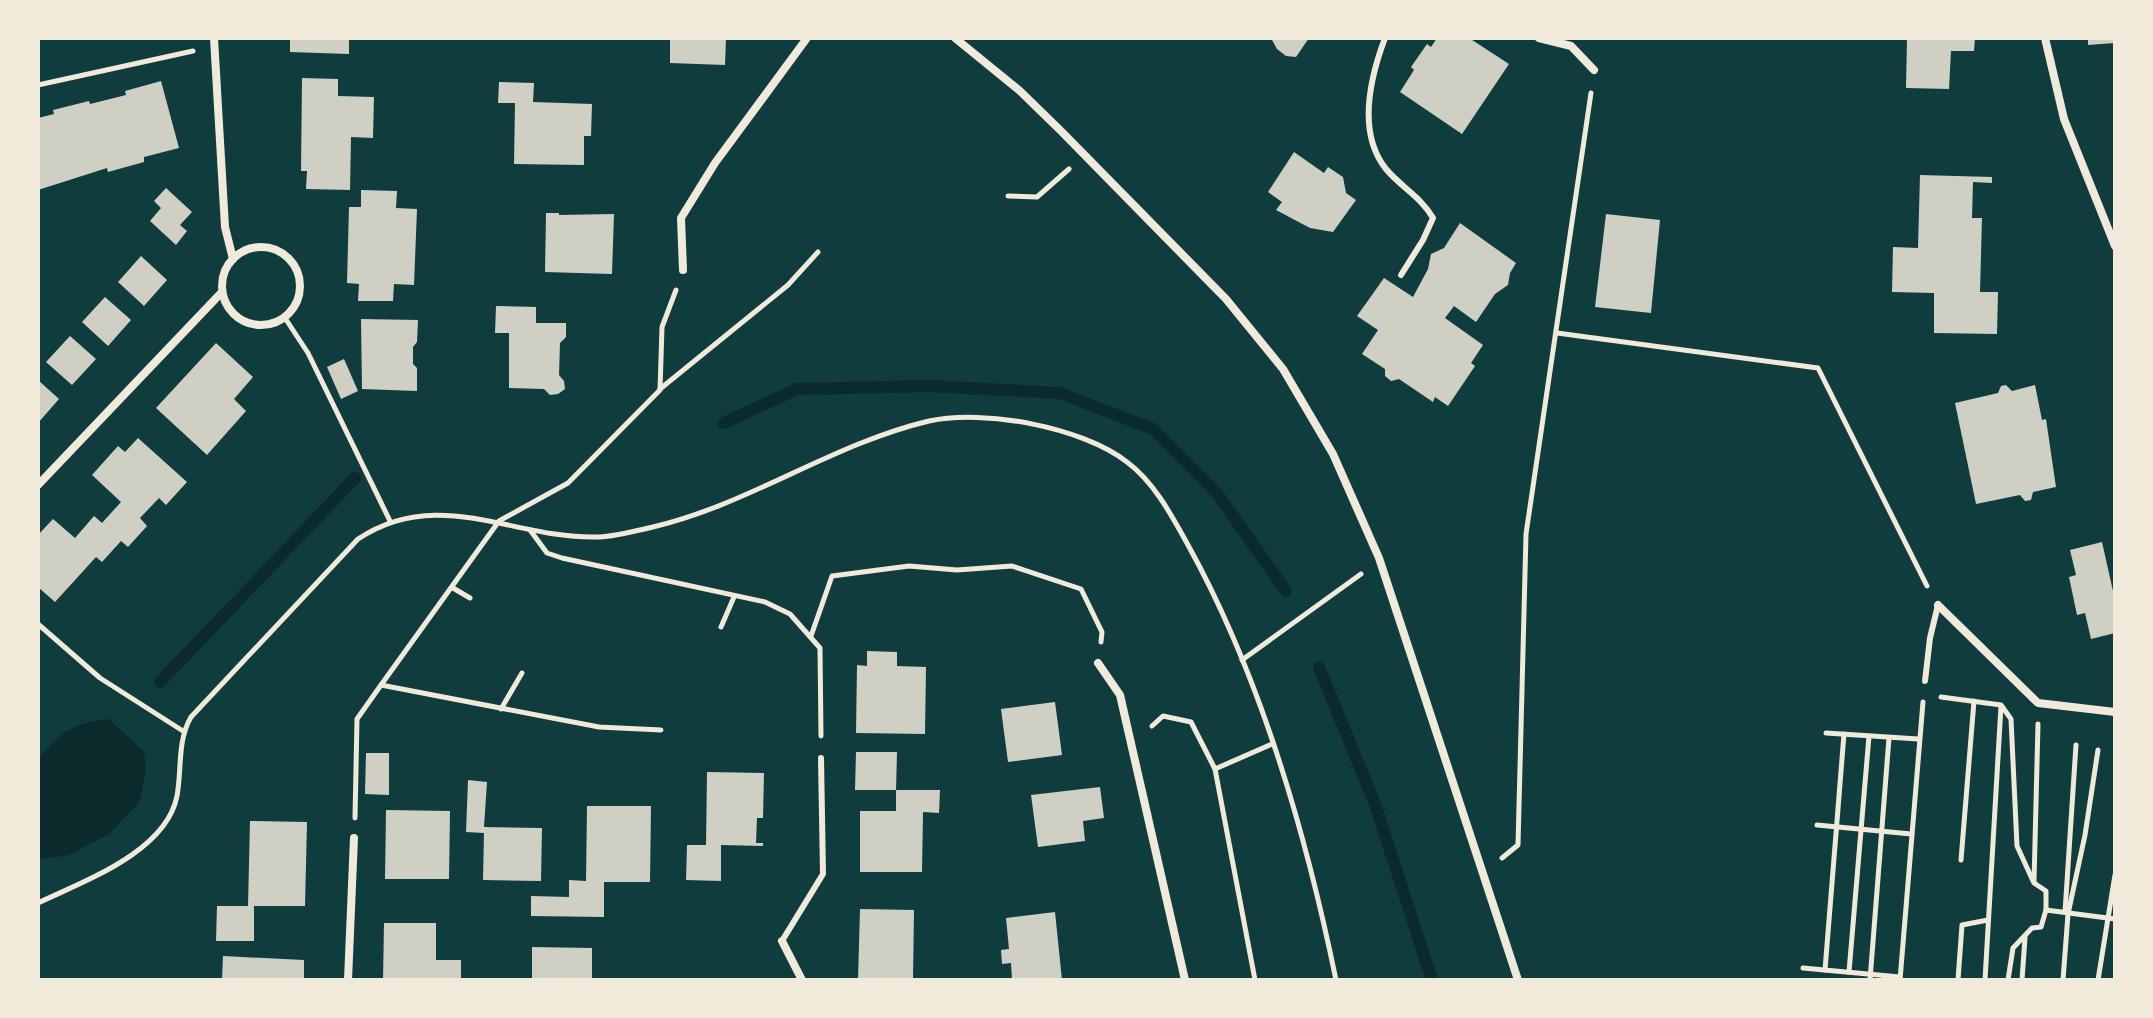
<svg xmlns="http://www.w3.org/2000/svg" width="2153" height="1018" font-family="Poppins,sans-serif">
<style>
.water{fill:#0a2a2b}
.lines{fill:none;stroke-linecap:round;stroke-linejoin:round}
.stream{stroke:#0a2a2b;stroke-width:12}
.building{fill:#cfcfc3}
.path{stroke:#f1e9da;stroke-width:5}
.service{stroke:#f1e9da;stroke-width:6}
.minor{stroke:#f1e9da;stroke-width:8}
</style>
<rect width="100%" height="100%" fill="#0f3d3e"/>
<path class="water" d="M109,719L144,752L146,771L139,803L109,834L69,855L38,860V759C64,731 69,724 109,719Z"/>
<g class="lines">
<g class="stream">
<path d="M724,423L797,389L930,386L1060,393L1153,429L1216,492L1286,591"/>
<path d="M1319,667L1375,804L1432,980"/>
<path d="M160,682L355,478"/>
</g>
</g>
<g class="building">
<path d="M290,38H349V54L290,52Z"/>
<path d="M670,38H726L725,65L670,63Z"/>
<path d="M1273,38H1309L1296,57L1286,56L1277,49L1272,40Z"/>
<path d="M1437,38H1469L1509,64L1462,134L1400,92L1414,70L1411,67L1427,44L1431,47Z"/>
<path d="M1907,38H1975L1974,51H1951L1949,89L1906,88Z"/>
<path d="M2088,38H2115V43L2088,45Z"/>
<path d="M302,78L338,79V96L374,97L373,138L351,137L350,190L306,189L307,171H301Z"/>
<path d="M161,81L179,148L144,157V162L108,172L107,168L38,190V118L54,114L53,110L89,101L90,104L126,95L125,91Z"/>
<path d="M499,82L534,83L533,102L592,104L591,136H584V165L514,164L515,103H498Z"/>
<path d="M1294,152L1324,173L1328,167L1343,177L1346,193L1356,200L1333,232L1310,228L1276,210L1282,202L1268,192Z"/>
<path d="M1920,175L1992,177V183L1973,182L1972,218H1982L1980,292H1998L1997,334L1934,333V293L1892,292L1893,247L1918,248Z"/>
<path d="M166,188L192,212L180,225L187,231L176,245L150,221L161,208L154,201Z"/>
<path d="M361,190L397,191L396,208L417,209L414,285L394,284L393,301H358L359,284L347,283L349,207H361Z"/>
<path d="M546,213H559V215L614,214L612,274L545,272Z"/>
<path d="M1606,214L1660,220L1651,313L1595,307Z"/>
<path d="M1460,223L1516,263L1510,273L1508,285L1495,294L1476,322L1454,306L1445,318L1483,345L1471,363L1475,366L1448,406L1435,397L1433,402L1399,379L1391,381L1385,376V369L1362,354L1378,330L1357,316L1384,278L1413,297L1428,269L1431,254L1444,248Z"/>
<path d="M141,256L167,280L144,306L118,282Z"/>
<path d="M105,297L131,320L108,346L82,322Z"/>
<path d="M496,306L536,307V323H566V337L560,343L559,375L564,381L565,389L558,394L550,395L544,389L509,388V333H495Z"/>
<path d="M361,319L418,320L417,342L413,347V364L417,368V391L362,389Z"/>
<path d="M70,336L96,359L72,385L46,362Z"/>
<path d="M216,343L253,377L234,399L246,411L207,455L156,408Z"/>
<path d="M344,359L358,391L341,399L327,367Z"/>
<path d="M38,380L59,399L38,423Z"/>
<path d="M2006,385L2012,391L2035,385L2042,420L2046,419L2056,487L2033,492L2031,500L2025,501L2020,495L1976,504L1955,403L1998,393L2001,386Z"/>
<path d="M138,438L187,482L166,505L159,498L140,518L147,526L128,547L121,541L102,562L96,557L55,602L38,587V535L53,519L75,538L94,516L102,523L121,502L92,475L118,446L125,452Z"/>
<path d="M2102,542L2115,600V633L2091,639L2085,613L2077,615L2069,577L2076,575L2070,550Z"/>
<path d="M867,651L897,652V666L926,667L925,734L856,733L857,665L867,666Z"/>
<path d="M1055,702L1062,755L1008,762L1001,709Z"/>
<path d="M856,752H897L896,790H855Z"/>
<path d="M366,753H389V795L365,794Z"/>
<path d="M707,772L764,773L763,818H757L756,843H763V846L721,845V881L686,880L687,845H706Z"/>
<path d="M468,780L487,782L484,827L542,828L541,881L483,880L484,833L466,832Z"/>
<path d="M1100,787L1104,818L1083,821L1085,841L1038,847L1031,795Z"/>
<path d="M896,790H940L939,813L923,812L922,872H860V811H896Z"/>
<path d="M587,806H651L650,882H604V917L531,916V896L569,897V880L586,881Z"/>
<path d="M386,810L450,811L449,879H385Z"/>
<path d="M250,821L307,822L305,906H254V941H216L217,906H248Z"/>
<path d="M860,909L914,910L913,980H858Z"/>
<path d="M1055,912L1062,980H1012L1011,963L1002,964L1001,950L1009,949L1006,918Z"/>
<path d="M384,923H436V960H461V980H383Z"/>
<path d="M532,947L592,948V980H532Z"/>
<path d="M223,956L304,960V980H222Z"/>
</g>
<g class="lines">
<g class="path">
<path d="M38,85L193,51"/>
<path d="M1008,196L1037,197L1069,169"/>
<path d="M285,318L308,353L390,521"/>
<path d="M1557,333L1818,368L1927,586"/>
<path d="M660,389L788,285L818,252"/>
<path d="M530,530L547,553L562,558L765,602L790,614L820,648L821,736"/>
<path d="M453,588L470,598"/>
<path d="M38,624L100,678L183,731"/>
<path d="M721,627L734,597"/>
<path d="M811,636L832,576L909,566L957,570L1012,566L1081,589L1102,632L1101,642"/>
<path d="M1242,660L1361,574"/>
<path d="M381,685L599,727L661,730"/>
<path d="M1941,697L2001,705L2011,719L2017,846L2034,883L2046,891V910L2041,927L2032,928L2013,948L2008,980"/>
<path d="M501,709L522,673"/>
<path d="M1152,726L1163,716L1191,722L1215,769L1272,744"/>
<path d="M1826,733L1918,739"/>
<path d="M1215,769L1255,980"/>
<path d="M355,818L357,719L381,685L499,521L568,483L660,390L662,327L676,290"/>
<path d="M1817,825L1911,834"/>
<path d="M1502,858L1518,845L1526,534L1591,93"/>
<path d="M1961,860L1974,701"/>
<path d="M2034,882L2038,724"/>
<path d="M38,903C84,881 166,852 177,796C182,769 177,741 191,717L358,539C439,485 514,540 599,537C617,536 635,531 653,527C750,504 832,444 929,421C984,409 1082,427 1127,462C1154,482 1172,516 1188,545C1260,675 1306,834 1336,980"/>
<path d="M2046,910L2115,919"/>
<path d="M2065,912L2076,745"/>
<path d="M1803,968L1900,977"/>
<path d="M1825,970L1844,734"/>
<path d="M1849,972L1869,736"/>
<path d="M1870,980L1889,738"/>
<path d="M1900,980L1923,702"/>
<path d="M1958,980L1962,925L1988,920"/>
<path d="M1985,980L2001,706"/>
<path d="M2022,980L2025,938"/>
<path d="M2063,980L2068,914L2085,835L2098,750"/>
<path d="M2098,980L2115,875"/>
</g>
<g class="service">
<path d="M1385,38C1370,78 1357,133 1386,169C1401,187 1421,197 1433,218L1423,240L1401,275"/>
<path d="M1925,681L1930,638L1938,605"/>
<path d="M782,941L823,874L821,758"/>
</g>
<g class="minor">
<path d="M214,38L225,227L233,259"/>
<path d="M955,38L1020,91L1062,132L1226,299L1283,369L1333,454L1379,558L1518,980"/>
<path d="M1539,38L1571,46L1594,70"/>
<path d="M2045,38L2064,119L2115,246"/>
<circle cx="261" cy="286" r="39"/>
<path d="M683,270L681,218L715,163L807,38"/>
<path d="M38,485L222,292"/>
<path d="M1938,605L2038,703L2115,712"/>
<path d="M1098,663L1120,695L1185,980"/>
<path d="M782,941L802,980"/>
<path d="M348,980L354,838"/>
</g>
</g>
<rect width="2153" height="1018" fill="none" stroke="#f1e9da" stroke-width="80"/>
</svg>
